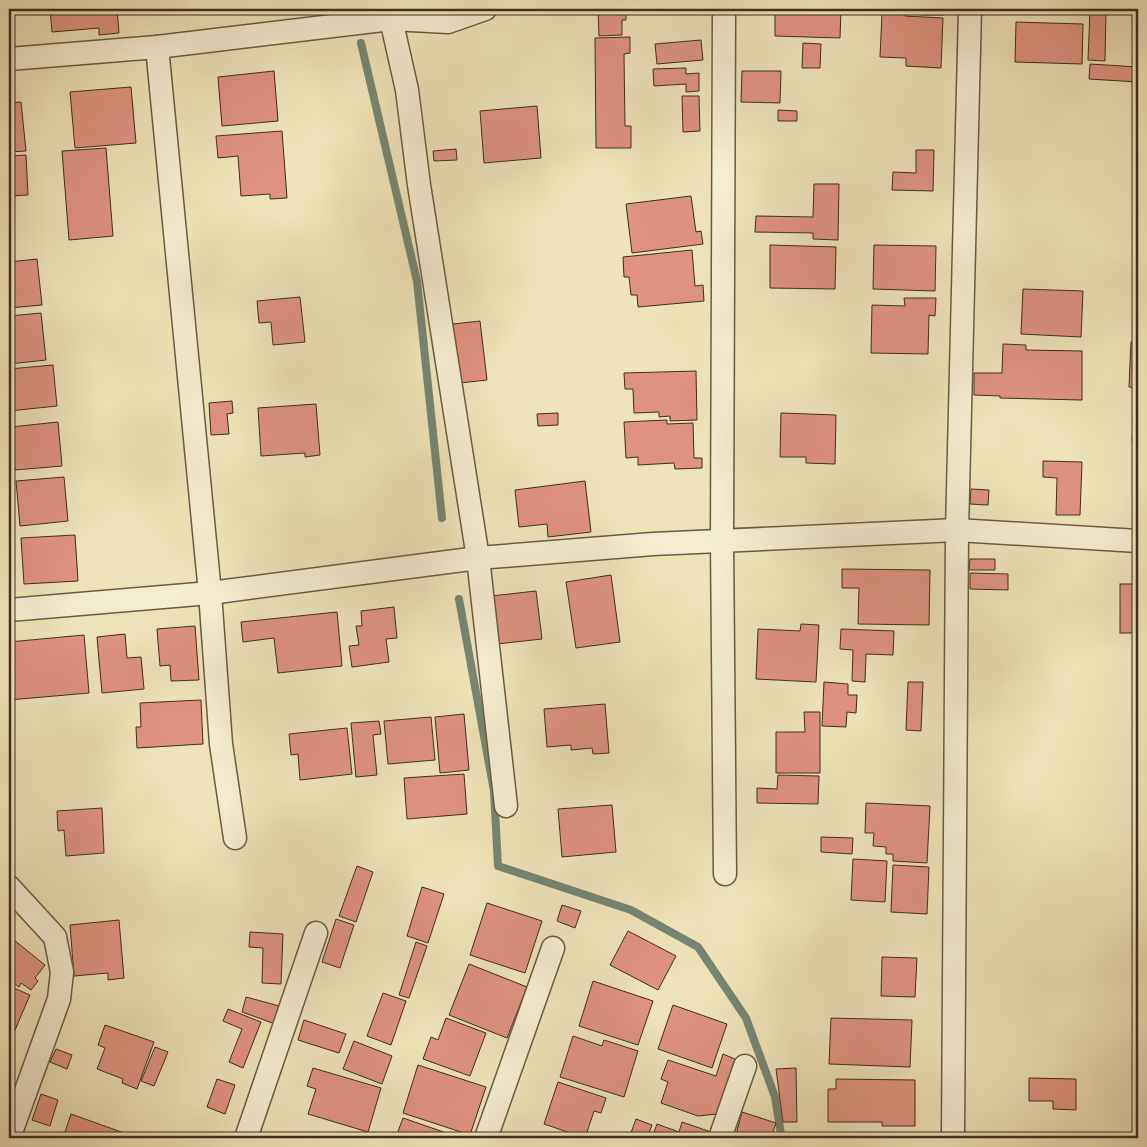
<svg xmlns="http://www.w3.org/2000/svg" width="1147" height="1147" font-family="'Libre Caslon Text',serif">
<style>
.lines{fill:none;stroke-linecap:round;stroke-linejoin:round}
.stream{stroke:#768573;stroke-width:8}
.building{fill:#e09381;stroke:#3e2d22}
.minor-casing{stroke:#6a5b48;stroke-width:25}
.minor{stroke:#f5edd2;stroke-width:22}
</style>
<rect width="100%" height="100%" fill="#efe4b9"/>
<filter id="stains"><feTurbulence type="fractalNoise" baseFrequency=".004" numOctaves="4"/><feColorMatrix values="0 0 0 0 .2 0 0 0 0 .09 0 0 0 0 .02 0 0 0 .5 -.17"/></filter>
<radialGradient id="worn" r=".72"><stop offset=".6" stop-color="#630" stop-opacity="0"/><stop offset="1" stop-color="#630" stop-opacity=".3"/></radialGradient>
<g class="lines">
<g class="stream">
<path d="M361,43L417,281L442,518"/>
<path d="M459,599L494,791L498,866L631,910L698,947L746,1018L775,1097L781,1134L780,1138"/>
</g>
</g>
<g class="building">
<path d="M50,9H117L119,33L99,35V28L52,32Z"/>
<path d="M598,9H626V20H622V35L599,36Z"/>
<path d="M775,9L841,10L840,38L775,36Z"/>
<path d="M883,9H944V15H921V11L883,10Z"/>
<path d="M1023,9H1082V11Z"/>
<path d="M1090,10H1106L1105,61L1088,60Z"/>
<path d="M882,13L905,14V16L943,18L941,68L906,66V58L880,57Z"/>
<path d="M1016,22L1083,24L1082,64L1015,62Z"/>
<path d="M630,37V53L624,54L625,126H631V148H596L595,38Z"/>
<path d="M701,40L703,60L657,64L655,44Z"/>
<path d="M803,43L821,44L820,68H802Z"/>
<path d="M1090,64L1138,67V82L1089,79Z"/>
<path d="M686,68V74L699,73V91L686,92V84L654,86L653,69Z"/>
<path d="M274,71L278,121L222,126L218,77Z"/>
<path d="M742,71H781L780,103L741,102Z"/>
<path d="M131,87L136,143L75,148L70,92Z"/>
<path d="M682,96H699L700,131L683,132Z"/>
<path d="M21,102L26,151L9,152V103Z"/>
<path d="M537,106L541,158L484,163L480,111Z"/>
<path d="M778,110L797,111V121H778Z"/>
<path d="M282,131L287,198L270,199V194L241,196L238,156L218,158L216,136Z"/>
<path d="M106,148L113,236L69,240L62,151Z"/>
<path d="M456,149L457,160L434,161L433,151Z"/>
<path d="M916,150H934L933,191L892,190L893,172L916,173Z"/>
<path d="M26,155L28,195L9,196V156Z"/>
<path d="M814,184H839L838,240L813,239V233L755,232L756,216L813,217Z"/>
<path d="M691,196L696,232L701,231L703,244L632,253L626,204Z"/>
<path d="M770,245L836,247L835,289L770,288Z"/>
<path d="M874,245L936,246L935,291L873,289Z"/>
<path d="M692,250L695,286L703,285L704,301L638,307L637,295H631L629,277H624L623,257Z"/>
<path d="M37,259L42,305L9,308V262Z"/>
<path d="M1023,289L1083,291L1081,337L1021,334Z"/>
<path d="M300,297L305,342L273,345L271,322L259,323L257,301Z"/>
<path d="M904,298H936L935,316L929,315L928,354L871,353L872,305L905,306Z"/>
<path d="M41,313L46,360L9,364V316Z"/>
<path d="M480,321L487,380L460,383L453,324Z"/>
<path d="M1131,342H1138V388L1129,387Z"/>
<path d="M1003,344L1026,345V350L1082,351V400L1000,398V396L974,395V373H1002Z"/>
<path d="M53,365L57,406L9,411V369Z"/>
<path d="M696,371L697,420L670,421V416L659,417V412L634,413L633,389H625L624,373Z"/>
<path d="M232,401L233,413L227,414L229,434L211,435L209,403Z"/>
<path d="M316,404L320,455L305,457V453L261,456L258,408Z"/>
<path d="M558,413V425L538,426L537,414Z"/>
<path d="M781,413L836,415L835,464L806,463V457H780Z"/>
<path d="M1134,414H1138V459H1134L1136,441H1132Z"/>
<path d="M667,420V424L693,423L694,458H702V468L675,469L674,463L638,465V457L626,458L624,422Z"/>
<path d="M58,422L62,466L15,470L11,427Z"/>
<path d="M1043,461L1082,462L1080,515H1056L1057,478L1043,477Z"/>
<path d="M64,477L68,521L20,526L16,481Z"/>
<path d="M585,481L591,532L548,537L547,524L519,527L515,490Z"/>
<path d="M971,489L989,490L988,505L970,504Z"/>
<path d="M75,535L78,581L24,584L21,538Z"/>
<path d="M970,559H995V570H969Z"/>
<path d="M842,569L930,570L929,625L858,624L859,588H842Z"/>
<path d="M970,573L1008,574V590L970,589Z"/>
<path d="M611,575L620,642L576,648L566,582Z"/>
<rect x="1120" y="584" width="18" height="49"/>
<path d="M536,591L542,639L497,644L491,596Z"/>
<path d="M394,607L397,638L386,639L389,662L352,667L349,646L359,645L356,626H362L361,611Z"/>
<path d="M337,612L342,666L278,673L274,638L243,642L241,622Z"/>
<path d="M801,624L819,625L816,682L756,679L758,629L800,631Z"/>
<path d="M195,626L199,680L171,681L170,665L160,666L157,629Z"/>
<path d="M841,629L894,631L893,655L866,654L865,682L852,681L853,650L840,649Z"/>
<path d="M125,634L127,658L141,657L144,689L102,693L97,637Z"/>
<path d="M84,635L89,693L9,700V642Z"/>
<path d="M824,682L848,684V695H857L856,713L847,712L846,727L822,726Z"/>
<path d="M908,682H923L921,731L906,730Z"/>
<path d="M201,700L203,744L137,748L136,727H141L140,703Z"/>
<path d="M605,704L609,753L593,754L592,748L571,750V745L547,747L544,709Z"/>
<path d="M804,712H820V773H776V732H805Z"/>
<path d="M464,714L469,770L440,773L435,717Z"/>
<path d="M431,717L435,760L388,764L384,721Z"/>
<path d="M379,721L381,734L373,735L377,775L356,777L351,723Z"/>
<path d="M347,728L352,774L300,780L298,754L291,755L289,734Z"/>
<path d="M464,774L467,814L407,819L404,778Z"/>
<path d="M778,775L819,776L818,804L757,803V788L777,789Z"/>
<path d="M866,803L930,806L927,863L893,861V854H886V847L873,846L874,833H865Z"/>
<path d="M612,805L616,852L562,857L558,809Z"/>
<path d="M102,808L104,853L66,856L64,830L58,831L57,811Z"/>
<path d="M821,837L853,838L852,854L821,852Z"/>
<path d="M853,859L887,861L885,902L851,900Z"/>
<path d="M893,865L929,867L927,914L891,912Z"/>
<path d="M357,866L373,872L356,922L339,916Z"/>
<path d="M422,887L444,894L428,943L407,936Z"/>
<path d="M487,903L542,921L525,973L470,955Z"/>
<path d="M562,905L581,911L575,928L557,921Z"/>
<path d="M336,919L354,925L340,968L322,962Z"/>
<path d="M119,920L124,978L108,980V973L74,976L70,925Z"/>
<path d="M628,931L676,956L658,990L610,965Z"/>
<path d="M250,932L283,934L281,984L262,983L263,948L249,947Z"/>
<path d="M9,936L45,965L35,978L38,981L31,990L21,983L19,987L9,979Z"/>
<path d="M416,942L427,946L409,998L399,995Z"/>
<path d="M882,957L917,958L915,997L881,996Z"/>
<path d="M469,964L527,987L507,1038L449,1015Z"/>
<path d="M593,981L653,1001L638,1045L579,1026Z"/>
<path d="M9,986L30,995L9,1044Z"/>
<path d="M383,993L406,1001L391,1045L367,1036Z"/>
<path d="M246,997L283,1007L278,1025L242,1012Z"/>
<path d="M673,1005L727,1024L712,1068L658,1049Z"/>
<path d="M228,1009L261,1022L243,1068L229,1062L242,1029L223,1021Z"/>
<path d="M446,1018L486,1033L470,1076L423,1059L431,1037L438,1040Z"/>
<path d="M831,1018L912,1020L910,1067L829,1064Z"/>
<path d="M304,1020L346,1034L339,1053L298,1040Z"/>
<path d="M105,1025L154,1042L137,1089L122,1083L123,1079L97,1069L105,1048L98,1045Z"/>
<path d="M573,1036L602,1046L604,1040L638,1051L624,1097L560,1077Z"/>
<path d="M354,1041L392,1056L382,1084L343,1069Z"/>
<path d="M155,1047L168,1052L154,1086L141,1081Z"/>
<path d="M56,1049L72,1055L67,1069L50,1062Z"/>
<path d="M723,1054L735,1059L717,1114L698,1116L661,1103L668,1082L661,1079L668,1060L716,1076Z"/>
<path d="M418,1065L486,1087L470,1135L403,1113Z"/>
<path d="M313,1068L381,1088L368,1132L308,1114L316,1089L307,1086Z"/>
<path d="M796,1068L797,1122H783L776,1069Z"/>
<path d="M1029,1078L1076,1079V1110L1053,1109V1101H1029Z"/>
<path d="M217,1079L235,1085L225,1114L207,1107Z"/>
<path d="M836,1079L915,1080V1126H882V1122H828V1089H836Z"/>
<path d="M558,1082L606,1098L601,1113L594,1111L585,1138L544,1124Z"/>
<path d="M41,1094L58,1100L50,1126L32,1120Z"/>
<path d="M742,1112L776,1123L771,1138H735Z"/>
<path d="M71,1114L127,1134L126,1138H63Z"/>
<path d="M403,1118L461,1138H400L396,1137Z"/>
<path d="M636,1119L652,1125L647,1138H629Z"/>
<path d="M682,1122L711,1132L709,1138H652L657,1124L679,1132Z"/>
<path d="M836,1133L907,1136V1138H836Z"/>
</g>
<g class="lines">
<defs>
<g id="minor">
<path d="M724,9L722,541L725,874"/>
<path d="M391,19L407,90L419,185L478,558L506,806"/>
<path d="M157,47L210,593L221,744L235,838"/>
<path d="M9,59L157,47L391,19L448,22L485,9"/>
<path d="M9,610L210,593L478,558L653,544L957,530L1138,541"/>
<path d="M9,887L55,937L62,972L59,999L9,1138"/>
<path d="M246,1138L316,933"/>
<path d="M486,1138L553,948"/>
<path d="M720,1138L745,1066"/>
<path d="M953,1138L957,530L970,9"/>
</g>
</defs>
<use href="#minor" class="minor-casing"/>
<use href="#minor" class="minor"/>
</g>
<rect width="1147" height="1147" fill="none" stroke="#efe4b9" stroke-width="30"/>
<rect x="10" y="10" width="1127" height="1127" fill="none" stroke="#3e2d22" stroke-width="2.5"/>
<rect x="15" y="15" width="1117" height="1117" fill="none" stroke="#3e2d22"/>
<rect width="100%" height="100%" filter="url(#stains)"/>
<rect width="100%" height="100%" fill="url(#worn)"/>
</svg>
